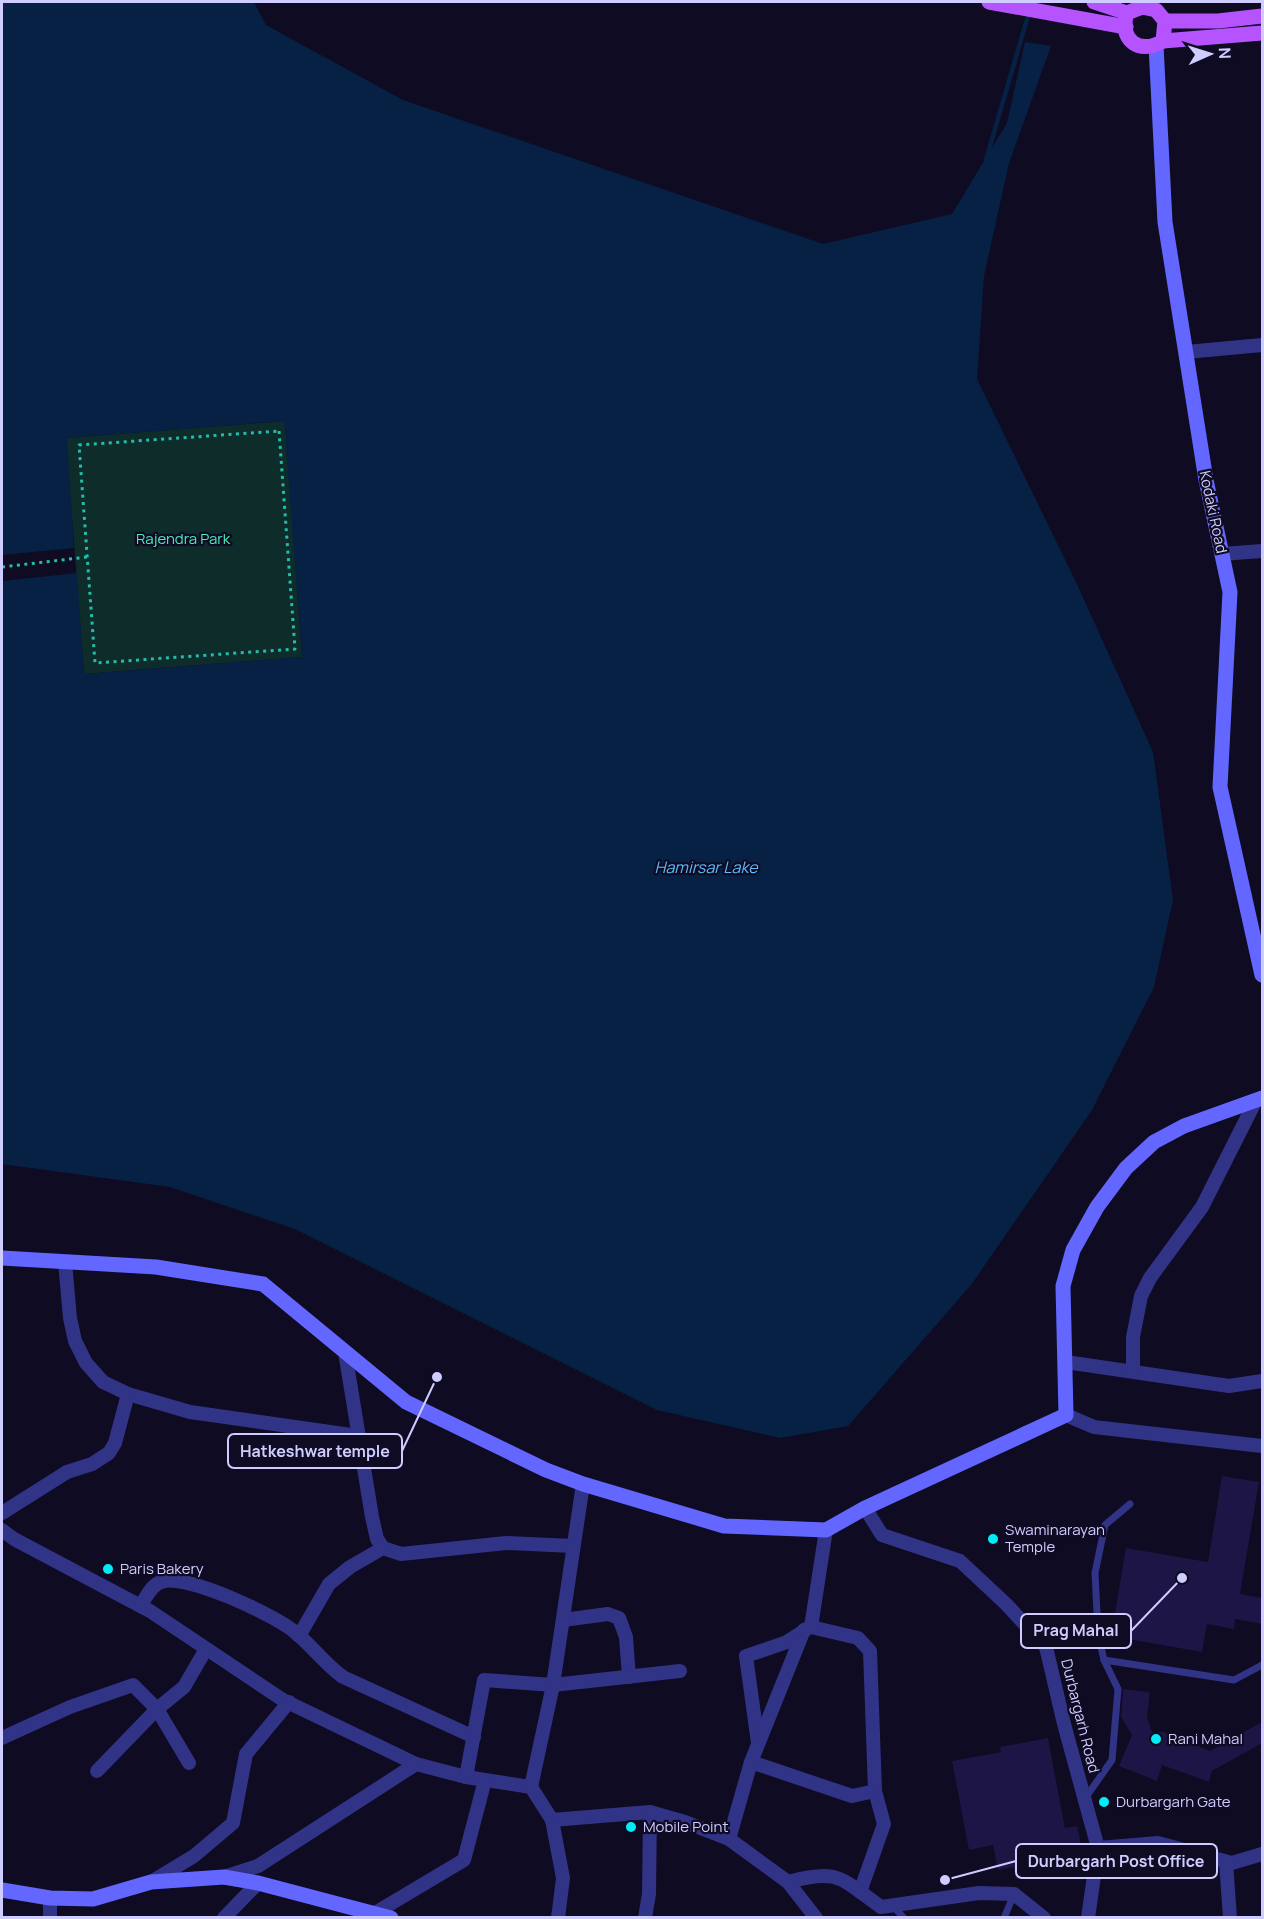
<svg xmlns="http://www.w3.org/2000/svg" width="1264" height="1919" font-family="Manrope,sans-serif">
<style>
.green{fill:#0e2c2a}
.water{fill:#072145}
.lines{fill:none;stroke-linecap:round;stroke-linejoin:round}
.stream{stroke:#072145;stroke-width:4.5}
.building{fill:#1c1545}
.path{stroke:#22bdab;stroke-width:3;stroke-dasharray:3 4.5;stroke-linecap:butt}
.lane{stroke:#313386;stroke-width:7}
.street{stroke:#313386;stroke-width:14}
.secondary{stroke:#6367ff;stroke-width:15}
.primary{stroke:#b553ff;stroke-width:15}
.poi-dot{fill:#00ecf7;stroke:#0e0b22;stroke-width:2}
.labels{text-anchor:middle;stroke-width:4.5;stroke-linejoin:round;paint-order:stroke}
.street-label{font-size:15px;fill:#cfccff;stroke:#0e0b22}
.park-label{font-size:15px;fill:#4deaba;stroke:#0e0b22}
.poi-label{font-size:15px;fill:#cfccff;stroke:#0e0b22;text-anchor:start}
.water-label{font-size:16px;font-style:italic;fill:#5abbff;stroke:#0e0b22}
.leader{fill:none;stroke:#cfccff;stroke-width:2}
.callout-dot{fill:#cfccff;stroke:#0e0b22;stroke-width:2}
.callout{fill:#0e0b22;stroke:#cfccff;stroke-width:2}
.callout-label{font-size:16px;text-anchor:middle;font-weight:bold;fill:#cfccff}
</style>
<rect width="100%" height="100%" fill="#0e0b22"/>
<path class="green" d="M285,421L302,657L84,674L66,438Z"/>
<path class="water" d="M2,2H254L266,25L403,100L823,244L952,214L1007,123L1025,42L1051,46L1009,163L984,276L977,379L1076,582L1153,752L1173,900L1154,987L1092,1110L971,1285L848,1426L780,1438L657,1410L295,1229L170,1187L2,1164V581L77,573L84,674L302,657L284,421L67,438L74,548L2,555Z"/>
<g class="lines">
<path class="stream" d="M986,160L1032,2"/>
</g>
<g class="building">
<path d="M1222,1476L1259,1482L1240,1594L1262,1598V1624L1235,1619L1234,1629L1207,1624L1202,1652L1111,1636L1126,1548L1208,1562Z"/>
<path d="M1123,1689L1150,1692L1147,1717L1152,1732H1164L1210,1751L1260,1723L1262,1728V1743L1212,1771L1209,1782L1162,1765L1157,1781L1119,1766L1132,1735L1121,1717Z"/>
<path d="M1048,1738L1065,1828L1077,1826L1081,1844L1065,1847L1069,1869L1016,1879L1014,1867L998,1870L993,1845L969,1850L952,1761L1001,1752L1000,1747Z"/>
</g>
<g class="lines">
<g class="path">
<path d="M279,431L295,649L95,663L79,445Z"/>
<path d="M2,567L87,557"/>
</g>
<g class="lane">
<path d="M1104,1660L1234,1680L1262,1665"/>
<path d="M1086,1797L1112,1760L1118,1689L1104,1660L1098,1634L1095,1573L1105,1525L1130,1504"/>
<path d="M892,1905L904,1918"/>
<path d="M1004,1918L1014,1894"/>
</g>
<g class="street">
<path d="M1186,352L1262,345"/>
<path d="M1222,554L1262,551"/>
<path d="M65,1262L70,1318L75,1341L86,1363L103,1382L128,1394L190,1412L358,1436"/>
<path d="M345,1352L372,1517L377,1539L383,1548L401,1554L506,1543L573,1546"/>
<path d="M1066,1362L1229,1386L1262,1381"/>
<path d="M1133,1370V1337L1141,1296L1150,1278L1202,1207L1255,1102"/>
<path d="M1066,1415L1094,1427L1262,1446"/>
<path d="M865,1508L882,1535L960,1561L1006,1604L1046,1647L1064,1724L1098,1848L1088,1918"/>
<path d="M2,1513L67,1472L92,1464L109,1453L115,1443L128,1394"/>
<path d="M2,1530L14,1539L150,1611L283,1700L416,1764L466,1777L531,1787L552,1820L650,1812L685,1822L729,1839L788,1882L816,1918"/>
<path d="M140,1606C146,1598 151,1585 161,1582C184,1572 277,1616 296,1633C313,1647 325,1664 343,1677L474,1737"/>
<path d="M563,1620L608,1614L619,1618L626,1637L629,1677"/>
<path d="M811,1627L858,1638L870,1651L875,1791L884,1824L860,1892"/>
<path d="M299,1636L329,1584L350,1567L383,1548"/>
<path d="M2,1738L70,1707L133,1685L157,1709L189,1763"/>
<path d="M758,1743L746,1656L787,1642L804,1631"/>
<path d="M751,1762L852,1796L875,1791"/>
<path d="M97,1771L157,1709L184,1687L206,1649"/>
<path d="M466,1777L484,1680L553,1685L680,1671"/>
<path d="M531,1787L553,1685L583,1484"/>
<path d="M552,1820L563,1878L558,1918"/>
<path d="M729,1839L751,1762L804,1630L811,1627L826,1530"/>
<path d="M1098,1848L1158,1843L1232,1863L1262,1854"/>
<path d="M1226,1862L1230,1918"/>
<path d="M224,1877L258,1866L416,1764"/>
<path d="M151,1882L194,1856L233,1823L246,1754L289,1702"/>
<path d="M788,1882C839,1868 840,1878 881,1907L979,1893L1014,1894L1044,1918"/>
<path d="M375,1913L464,1860L485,1780"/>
<path d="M50,1918V1898"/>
<path d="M224,1918L258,1883"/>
<path d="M645,1918L649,1894L650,1812"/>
</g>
<g class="secondary">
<path d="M1156,45L1165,222L1206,480L1230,592L1220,787L1262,975"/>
<path d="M2,1258L156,1267L263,1284L406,1402L546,1470L583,1484L724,1526L826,1530L865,1508L1066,1415L1063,1286L1073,1250L1097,1207L1126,1168L1154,1142L1184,1126L1262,1098"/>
<path d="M2,1890L50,1898L93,1899L151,1882L224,1877L258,1883L391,1918"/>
</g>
<g class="primary">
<path d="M989,2L1126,27"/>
<path d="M1094,2L1127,13"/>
<path d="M1142,7L1156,10L1165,21L1163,41C1139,56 1118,39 1127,13Z"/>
<path d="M1165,21H1218L1262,16"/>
<path d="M1163,41L1262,33"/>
</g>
</g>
<g class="poi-dot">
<circle cx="993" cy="1539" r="6"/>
<circle cx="108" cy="1569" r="6"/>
<circle cx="1156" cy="1739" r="6"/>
<circle cx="1104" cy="1802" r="6"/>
<circle cx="631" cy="1827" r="6"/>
</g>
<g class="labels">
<g class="street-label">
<text transform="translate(1213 512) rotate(78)" y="5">Kodaki Road</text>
<text transform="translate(1080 1716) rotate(76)" y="5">Durbargarh Road</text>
</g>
<g class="park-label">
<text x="183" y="544">Rajendra Park</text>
</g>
<g class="poi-label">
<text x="1005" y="1535">Swaminarayan<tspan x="1005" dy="17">Temple</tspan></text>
<text x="120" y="1574">Paris Bakery</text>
<text x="1168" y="1744">Rani Mahal</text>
<text x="1116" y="1807">Durbargarh Gate</text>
<text x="643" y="1832">Mobile Point</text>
</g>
<g class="water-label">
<text x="706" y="873">Hamirsar Lake</text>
</g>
</g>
<path class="leader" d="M437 1377L402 1451M1182 1578L1131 1631M945 1880L1016 1861"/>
<g class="callout-dot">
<circle cx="437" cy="1377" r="6"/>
<circle cx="1182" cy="1578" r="6"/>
<circle cx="945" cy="1880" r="6"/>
</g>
<g class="callout">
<rect x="228" y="1434" width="174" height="34" rx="6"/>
<rect x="1021" y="1614" width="110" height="34" rx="6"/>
<rect x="1016" y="1844" width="201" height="34" rx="6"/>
</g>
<g class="callout-label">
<text x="315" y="1457">Hatkeshwar temple</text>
<text x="1076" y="1636">Prag Mahal</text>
<text x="1116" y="1867">Durbargarh Post Office</text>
</g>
<rect width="1264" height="1919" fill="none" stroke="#cfccff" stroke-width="6"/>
<g transform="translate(1210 54) rotate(87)" stroke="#0e0b22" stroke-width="4.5" paint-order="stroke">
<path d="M0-4.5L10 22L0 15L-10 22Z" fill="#cfccff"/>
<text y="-9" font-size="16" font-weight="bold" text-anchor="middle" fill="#cfccff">N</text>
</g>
</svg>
